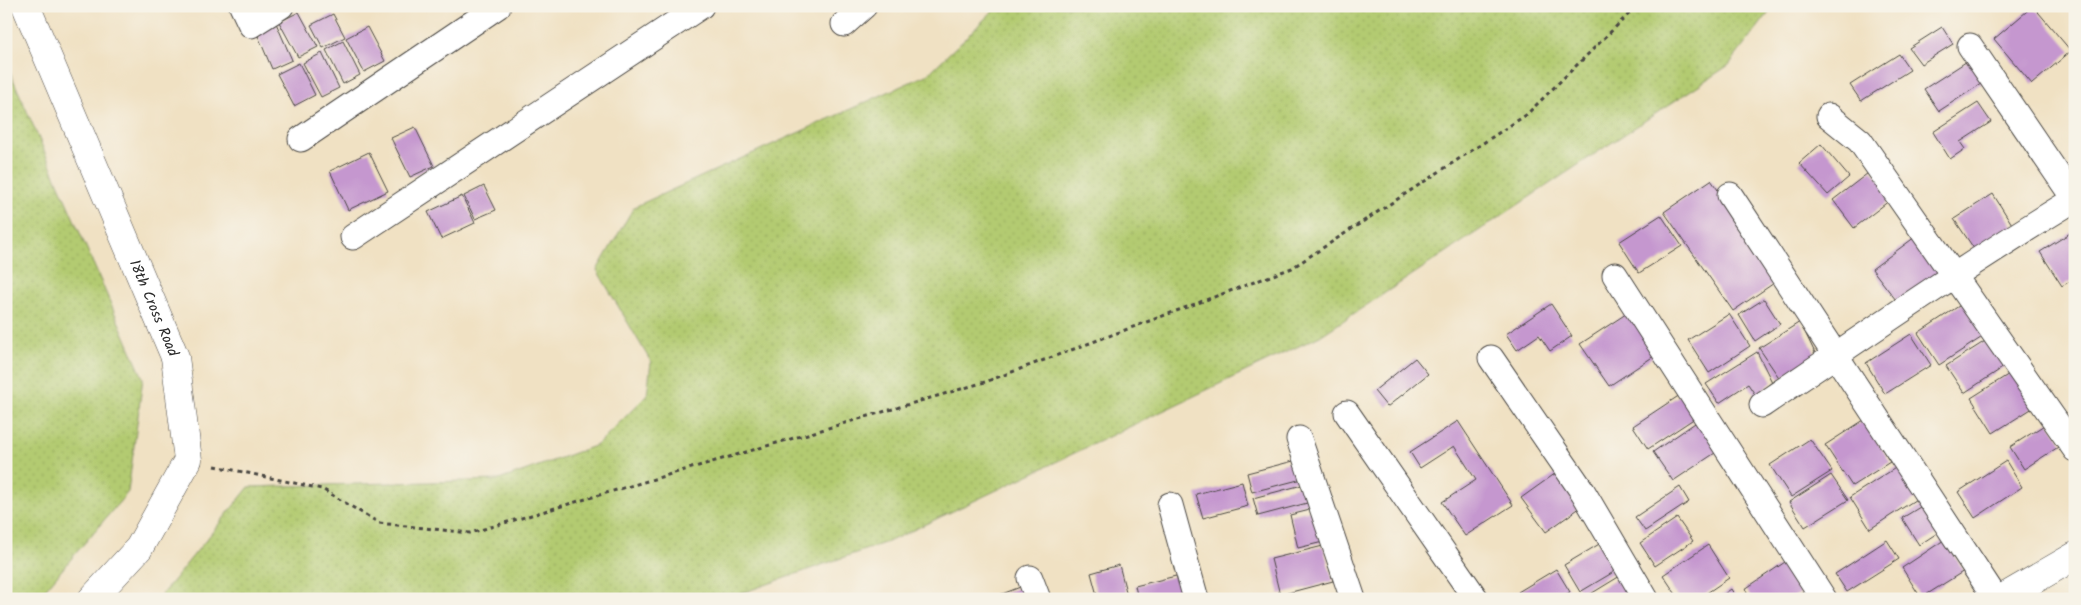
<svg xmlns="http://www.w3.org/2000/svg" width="2081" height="605" font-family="Kalam,sans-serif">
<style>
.grass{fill:url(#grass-dots);stroke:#6f7b4e}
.building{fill:#c597cf}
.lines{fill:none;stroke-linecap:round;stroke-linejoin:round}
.street-casing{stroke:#494642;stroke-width:27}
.secondary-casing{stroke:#494642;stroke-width:29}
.path{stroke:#494642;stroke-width:3;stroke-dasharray:4 4;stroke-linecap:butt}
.street{stroke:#fff;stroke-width:25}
.secondary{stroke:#fff;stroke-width:28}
.labels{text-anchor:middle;stroke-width:4;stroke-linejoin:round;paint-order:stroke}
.street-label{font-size:15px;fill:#2b2b2b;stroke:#f7f3e8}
</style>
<defs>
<pattern id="grass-dots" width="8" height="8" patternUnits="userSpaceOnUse" patternTransform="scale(1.25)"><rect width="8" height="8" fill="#b3cb71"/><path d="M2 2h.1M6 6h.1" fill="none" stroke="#9aae62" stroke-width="1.8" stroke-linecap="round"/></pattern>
</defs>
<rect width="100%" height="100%" fill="#f7f3e8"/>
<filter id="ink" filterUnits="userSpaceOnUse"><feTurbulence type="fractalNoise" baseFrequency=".02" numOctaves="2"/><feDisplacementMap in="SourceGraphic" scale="10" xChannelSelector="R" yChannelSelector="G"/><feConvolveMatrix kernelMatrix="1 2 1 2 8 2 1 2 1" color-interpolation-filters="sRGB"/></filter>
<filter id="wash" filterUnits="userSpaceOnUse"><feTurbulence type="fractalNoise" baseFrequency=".0096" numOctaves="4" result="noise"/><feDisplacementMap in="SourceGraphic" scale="20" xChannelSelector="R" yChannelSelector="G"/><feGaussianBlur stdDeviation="1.12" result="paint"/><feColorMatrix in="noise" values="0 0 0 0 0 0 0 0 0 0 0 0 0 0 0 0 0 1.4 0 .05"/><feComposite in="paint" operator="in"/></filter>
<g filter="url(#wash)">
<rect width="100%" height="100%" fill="#f0e1c3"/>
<g class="grass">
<path d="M998,6H1774L1729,65L1320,336L890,541L725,599H158L249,487L499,480L597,445L647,395L651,362L597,270L634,207L928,74Z"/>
<path d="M6,63L143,378L128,492L37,599H6Z"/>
</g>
<g id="blocks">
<g class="building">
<path d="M2033,6L2071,51L2032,84L1994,39Z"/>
<path d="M299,12L318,47L298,57L279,22Z"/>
<path d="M333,14L345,37L323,48L311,25Z"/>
<path d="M276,23L292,60L272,69L256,31Z"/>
<path d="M367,27L385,61L364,72L346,38Z"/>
<path d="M1942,27L1953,44L1921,64L1909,48Z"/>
<path d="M343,41L360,75L343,84L326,50Z"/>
<path d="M322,53L339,88L321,97L303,63Z"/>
<path d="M1899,54L1910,70L1861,101L1850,85Z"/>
<path d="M1972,58L1987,80L1939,111L1924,89Z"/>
<path d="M299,63L315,95L294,106L277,74Z"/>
<path d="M1978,103L1991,122L1960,142L1965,149L1950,159L1933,132Z"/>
<path d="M415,127L434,166L410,177L391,138Z"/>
<path d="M1821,144L1849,177L1828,195L1799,163Z"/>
<path d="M369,152L388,191L348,210L330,171Z"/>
<path d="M1872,170L1894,197L1854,228L1833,200Z"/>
<path d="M1711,180L1780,279L1733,311L1664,212Z"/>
<path d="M484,186L496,210L475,219L464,196Z"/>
<path d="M1993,194L2015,229L1977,253L1954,219Z"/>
<path d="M462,196L475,223L441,239L428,212Z"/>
<path d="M1661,215L1682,246L1639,273L1619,242Z"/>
<path d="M2075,230V278L2062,286L2040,252Z"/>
<path d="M1915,237L1942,273L1899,304L1872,269Z"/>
<path d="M1764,299L1780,324L1755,341L1739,315Z"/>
<path d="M1965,302L1987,334L1939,365L1918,333Z"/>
<path d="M1551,304L1572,336L1550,351L1539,335L1517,350L1506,334Z"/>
<path d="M1629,312L1657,354L1609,386L1580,344Z"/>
<path d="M1729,314L1750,346L1709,373L1688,340Z"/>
<path d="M1800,322L1816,355L1780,379L1759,348Z"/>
<path d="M1911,334L1931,365L1885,394L1866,363Z"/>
<path d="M1990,338L2007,365L1964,393L1946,366Z"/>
<path d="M1757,352L1772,382L1756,396L1748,384L1719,403L1706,384Z"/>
<path d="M1415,358L1428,374L1387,407L1374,391Z"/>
<path d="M2014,371L2036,406L1993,433L1971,398Z"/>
<path d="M1680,395L1695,418L1648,449L1633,426Z"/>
<path d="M1864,420L1890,462L1852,486L1825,445Z"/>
<path d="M1458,421L1513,505L1465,536L1442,502L1476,480L1454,446L1420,468L1410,452Z"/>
<path d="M1698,421L1718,451L1673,481L1653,452Z"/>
<path d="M2049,422L2063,444L2024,469L2010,447Z"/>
<path d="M1810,439L1832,471L1791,497L1770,465Z"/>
<path d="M1301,459L1306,478L1252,492L1247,473Z"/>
<path d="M2006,461L2022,487L1975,518L1958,492Z"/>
<path d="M1900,465L1921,496L1870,529L1850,497Z"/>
<path d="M1556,473L1581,507L1546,532L1521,498Z"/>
<path d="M1831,475L1848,500L1805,527L1789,502Z"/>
<path d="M1242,482L1248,506L1203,518L1196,494Z"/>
<path d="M1306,484L1311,502L1258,516L1253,498Z"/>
<path d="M1680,487L1689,502L1645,531L1635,517Z"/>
<path d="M1925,504L1942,530L1919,545L1902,518Z"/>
<path d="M1314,509L1323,542L1298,548L1290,515Z"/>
<path d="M1677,518L1693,541L1655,566L1640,543Z"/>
<path d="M1887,540L1899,559L1847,592L1835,574Z"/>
<path d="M1944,540L1964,571L1921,598L1902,568Z"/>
<path d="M1601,543L1617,570L1580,592L1564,565Z"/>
<path d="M1708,545L1729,578L1698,599H1679L1663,575Z"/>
<path d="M1323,546L1333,581L1280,595L1271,559Z"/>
<path d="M1788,560L1807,589L1791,599H1752L1745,589Z"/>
<path d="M1119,565L1128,599H1098L1091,573Z"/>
<path d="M1556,569L1570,592L1559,599H1522L1518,592Z"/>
<path d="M1625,573L1640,599H1591L1589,595Z"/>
<path d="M1180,575L1187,599H1138L1135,586Z"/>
<path d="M1023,586L1028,599H989Z"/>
<path d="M1731,589L1737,599H1717Z"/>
</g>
</g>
</g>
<g filter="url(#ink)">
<use href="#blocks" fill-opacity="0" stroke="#494642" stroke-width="1"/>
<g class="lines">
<defs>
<g id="street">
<path d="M242,6L251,25L281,6"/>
<path d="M844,24L864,6"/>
<path d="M1970,46L2075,200"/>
<path d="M1829,116L1860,141L2075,449"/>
<path d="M301,139L498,6"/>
<path d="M1730,195L1996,599"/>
<path d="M353,237L701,6"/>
<path d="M1615,275L1824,599"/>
<path d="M1491,358L1583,492L1646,599"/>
<path d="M1762,405C1865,335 1968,264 2075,199"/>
<path d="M1347,413L1476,599"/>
<path d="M1299,439L1353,599"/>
<path d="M1170,505L1196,599"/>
<path d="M1030,578L1038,599"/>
</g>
<g id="secondary">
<path id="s1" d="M26,6L175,357L188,460L139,548L92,599"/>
<path d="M2001,599L2075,556"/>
</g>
</defs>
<use href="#street" class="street-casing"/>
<use href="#secondary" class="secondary-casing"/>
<path class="path" d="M215,466L322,489L379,523L470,533L985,382L1292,268L1526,115L1637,6"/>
<use href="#street" class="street"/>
<use href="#secondary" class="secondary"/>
</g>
</g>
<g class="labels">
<g class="street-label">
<text dy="5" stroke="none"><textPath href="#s1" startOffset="328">18th Cross Road</textPath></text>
</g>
</g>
<rect width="2081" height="605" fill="none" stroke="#f7f3e8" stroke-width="25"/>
</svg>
